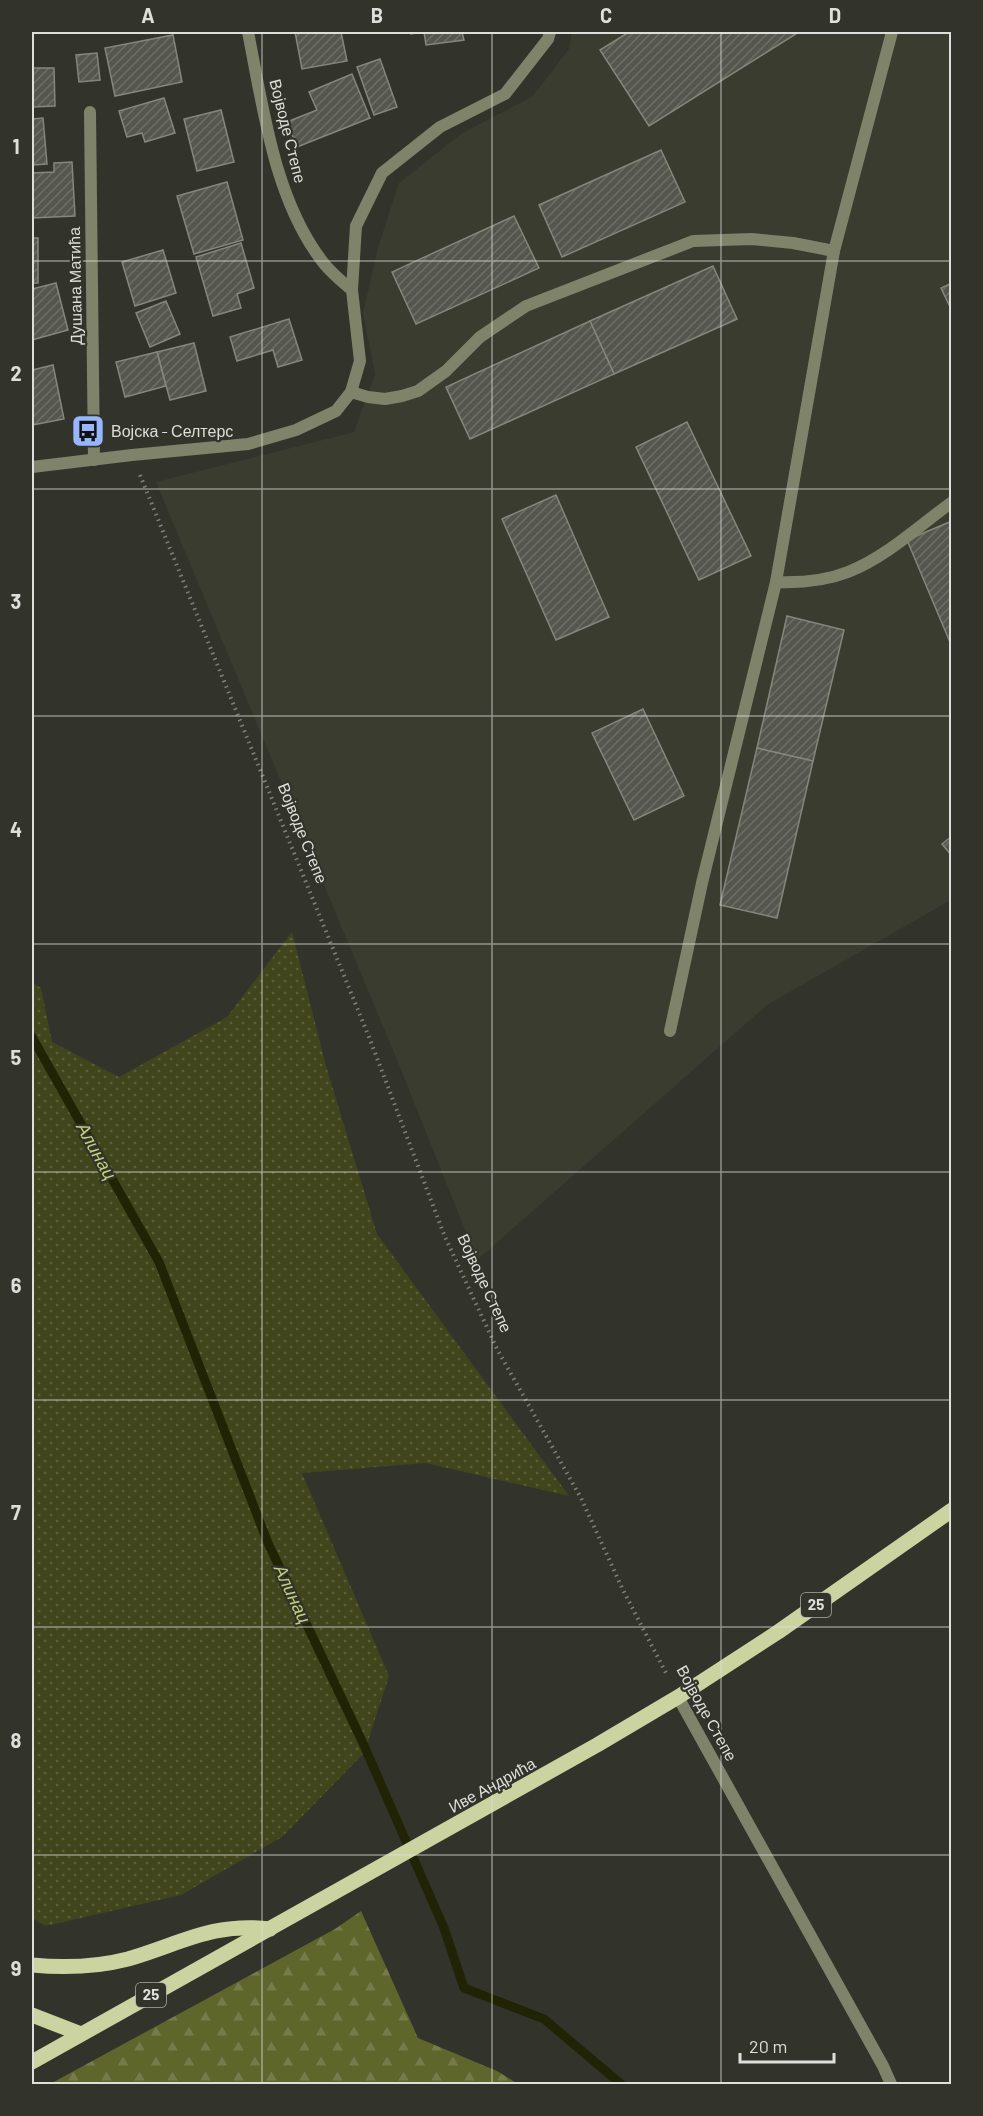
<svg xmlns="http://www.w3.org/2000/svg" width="983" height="2116" font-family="Barlow,sans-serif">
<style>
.built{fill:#393c2e}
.grass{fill:url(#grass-dots)}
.forest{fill:url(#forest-firs)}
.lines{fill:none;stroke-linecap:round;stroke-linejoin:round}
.stream{stroke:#202405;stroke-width:9}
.building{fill:url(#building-hatch);stroke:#85867d;stroke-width:1.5}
.path{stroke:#7f817a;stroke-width:4;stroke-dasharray:1.5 4.5;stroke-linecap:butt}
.lane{stroke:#7f836a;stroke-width:12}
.street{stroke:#7f836a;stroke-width:12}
.primary{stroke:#cbd4a0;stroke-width:15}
.grid{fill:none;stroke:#dedfda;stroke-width:1.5;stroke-opacity:0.55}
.labels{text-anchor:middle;stroke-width:4.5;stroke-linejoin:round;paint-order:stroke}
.shield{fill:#32342c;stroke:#aaaca6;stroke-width:1.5}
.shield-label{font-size:15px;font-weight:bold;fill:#dedfda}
.street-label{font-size:16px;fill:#dedfda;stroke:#32342c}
.poi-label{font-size:16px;fill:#dedfda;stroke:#32342c;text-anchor:start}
.water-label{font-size:18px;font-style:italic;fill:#c3d079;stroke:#32342c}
.neatline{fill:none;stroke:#dedfda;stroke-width:2}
.grid-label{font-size:20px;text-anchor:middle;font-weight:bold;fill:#dedfda}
</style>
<defs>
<pattern id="grass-dots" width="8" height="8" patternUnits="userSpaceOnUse" patternTransform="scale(1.5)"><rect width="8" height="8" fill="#40451b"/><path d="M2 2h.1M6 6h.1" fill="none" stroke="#5b5f3c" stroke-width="1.8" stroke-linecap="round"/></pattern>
<pattern id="forest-firs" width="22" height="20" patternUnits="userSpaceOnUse" patternTransform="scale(1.5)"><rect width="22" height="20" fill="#5e662c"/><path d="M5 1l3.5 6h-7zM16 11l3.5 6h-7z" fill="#757b4a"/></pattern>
<pattern id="building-hatch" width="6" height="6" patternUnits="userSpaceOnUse" patternTransform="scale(1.5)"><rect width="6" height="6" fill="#55574e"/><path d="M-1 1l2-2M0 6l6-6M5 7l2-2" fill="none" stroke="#6d6f67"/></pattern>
</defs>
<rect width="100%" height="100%" fill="#32342c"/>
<path class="built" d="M572,32H951V900L767,1005L477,1260L397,1060L156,482L354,432L375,374L363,313L379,244L399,183L461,134L533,96L569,49Z"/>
<path class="grass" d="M292,932L326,1066L377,1234L569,1496L426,1463L302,1473L389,1676L364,1753L282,1837L181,1895L46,1926L32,1918V982L41,988L52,1042L119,1077L227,1017Z"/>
<path class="forest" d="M361,1911L418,2038L497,2071L518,2084H50L335,1929Z"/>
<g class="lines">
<path class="stream" d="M32,1037L159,1262L268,1543L362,1741L444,1928L464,1988L544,2019L621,2084"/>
</g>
<g class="building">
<path d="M295,32H341L347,61L302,69Z"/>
<path d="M411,32H462L464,40L426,45L424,32L411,34Z"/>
<path d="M629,32H799L649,126L600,50Z"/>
<path d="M173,35L182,82L115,96L105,48Z"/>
<path d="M97,53L100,80L79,82L76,55Z"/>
<path d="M380,59L397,107L374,115L357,67Z"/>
<path d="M32,68H54L55,106L32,107Z"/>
<path d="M352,74L370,118L297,147L287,122L317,110L309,92Z"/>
<path d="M164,98L175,133L145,142L142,133L127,137L119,111Z"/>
<path d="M221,110L234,162L197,171L184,119Z"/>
<path d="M43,118L47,164L32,165V119Z"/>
<path d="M661,150L685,202L562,257L539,205Z"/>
<path d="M72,162L75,216L32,218V173L54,172V163Z"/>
<path d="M227,182L243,240L194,254L177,196Z"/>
<path d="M514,216L539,268L416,324L392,272Z"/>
<rect x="32" y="238" width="6" height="45"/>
<path d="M241,243L254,288L237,294L241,308L213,316L196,257Z"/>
<path d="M163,250L176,293L135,306L122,262Z"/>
<path d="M713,266L737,319L614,374L590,321Z"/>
<path d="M56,283L68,330L32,340V289Z"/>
<path d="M952,283V311L941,288Z"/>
<path d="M166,301L180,334L150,347L136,313Z"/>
<path d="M289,319L302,360L278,367L273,350L237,361L230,337Z"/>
<path d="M590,321L614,374L470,439L446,387Z"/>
<path d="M194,343L206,391L170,400L157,352Z"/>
<path d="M157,352L166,386L125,397L116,362Z"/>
<path d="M53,365L64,419L32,425V370Z"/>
<path d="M687,422L751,556L699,580L636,447Z"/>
<path d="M556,495L609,617L556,640L502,519Z"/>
<path d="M952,521V647L907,540Z"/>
<path d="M787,616L844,630L813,761L757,748Z"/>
<path d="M643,709L684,796L634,820L592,733Z"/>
<path d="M757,748L813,761L777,918L720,905Z"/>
<path d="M952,836V856L942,844Z"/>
</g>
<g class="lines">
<path class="path" d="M140,475L369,1037L445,1237L497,1349L581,1498L623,1590L667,1675"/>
<g class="lane">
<path d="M351,392L368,397L385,399L402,396L418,391L446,371L480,337L526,306L693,241L752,239L793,243L834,251"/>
<path d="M776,582C801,583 825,581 848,572C886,557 919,526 952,502"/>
<path d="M670,1031L702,883L776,582L834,251L892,32"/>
</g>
<g class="street">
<path d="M248,32C263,107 274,198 322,261C330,272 341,281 352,290"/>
<path d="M90,112L94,460"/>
<path d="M32,467L132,455L248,444L296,430L336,411L351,392L360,361L352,290L356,226L382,173L440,127L505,94L548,39L550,32"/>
<path d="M678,1697L883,2066L891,2084"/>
</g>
<g class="primary">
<path d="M32,1965C63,1968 97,1967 128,1959C180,1944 213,1922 270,1929"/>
<path d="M32,2015L81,2034"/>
<path d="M32,2062L597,1745L678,1697L778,1632L952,1510"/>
</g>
</g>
<path class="grid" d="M262,32V2084M492,32V2084M721,32V2084M32,261H952M32,489H952M32,716H952M32,944H952M32,1172H952M32,1400H952M32,1627H952M32,1855H952"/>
<defs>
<symbol id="bus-square" viewBox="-11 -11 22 22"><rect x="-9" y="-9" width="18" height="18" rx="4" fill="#97b6fd" stroke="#32342c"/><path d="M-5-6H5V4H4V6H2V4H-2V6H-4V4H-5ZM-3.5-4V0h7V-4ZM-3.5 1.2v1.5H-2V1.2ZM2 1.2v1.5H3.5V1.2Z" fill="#111"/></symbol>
</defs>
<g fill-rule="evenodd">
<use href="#bus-square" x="69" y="412" width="38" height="38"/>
</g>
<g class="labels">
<g class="shield">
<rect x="801" y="1593" width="30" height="24" rx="4.5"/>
<rect x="136" y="1983" width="30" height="24" rx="4.5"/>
</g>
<g class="shield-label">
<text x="816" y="1610">25</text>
<text x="151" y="2000">25</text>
</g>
<g class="street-label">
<text transform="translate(288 131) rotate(76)" y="6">Војводе Степе</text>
<text transform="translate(75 286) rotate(-91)" y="6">Душана Матића</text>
<text transform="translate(303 833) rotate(68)" y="6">Војводе Степе</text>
<text transform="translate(485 1283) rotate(65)" y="6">Војводе Степе</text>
<text transform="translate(707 1713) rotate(61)" y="6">Војводе Степе</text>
<text transform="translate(492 1785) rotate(-29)" y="6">Иве Андрића</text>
</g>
<g class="poi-label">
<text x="111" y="437">Војска - Селтерс</text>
</g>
<g class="water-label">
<text transform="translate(96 1151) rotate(61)" y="6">Алинац</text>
<text transform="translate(292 1594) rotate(65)" y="6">Алинац</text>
</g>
</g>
<rect width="983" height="2116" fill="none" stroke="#32342c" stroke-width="66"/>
<path d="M740 2053v9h94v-9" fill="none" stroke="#dedfda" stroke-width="3"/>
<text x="749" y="2053" font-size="18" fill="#dedfda" stroke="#32342c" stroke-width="4.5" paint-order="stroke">20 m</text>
<rect x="33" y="33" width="917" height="2050" class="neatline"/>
<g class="grid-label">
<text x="148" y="23">A</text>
<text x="377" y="23">B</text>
<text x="606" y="23">C</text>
<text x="835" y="23">D</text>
<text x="16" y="154">1</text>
<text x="16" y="381">2</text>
<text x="16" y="609">3</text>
<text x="16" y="837">4</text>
<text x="16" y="1065">5</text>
<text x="16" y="1293">6</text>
<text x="16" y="1520">7</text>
<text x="16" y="1748">8</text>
<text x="16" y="1976">9</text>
</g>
</svg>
